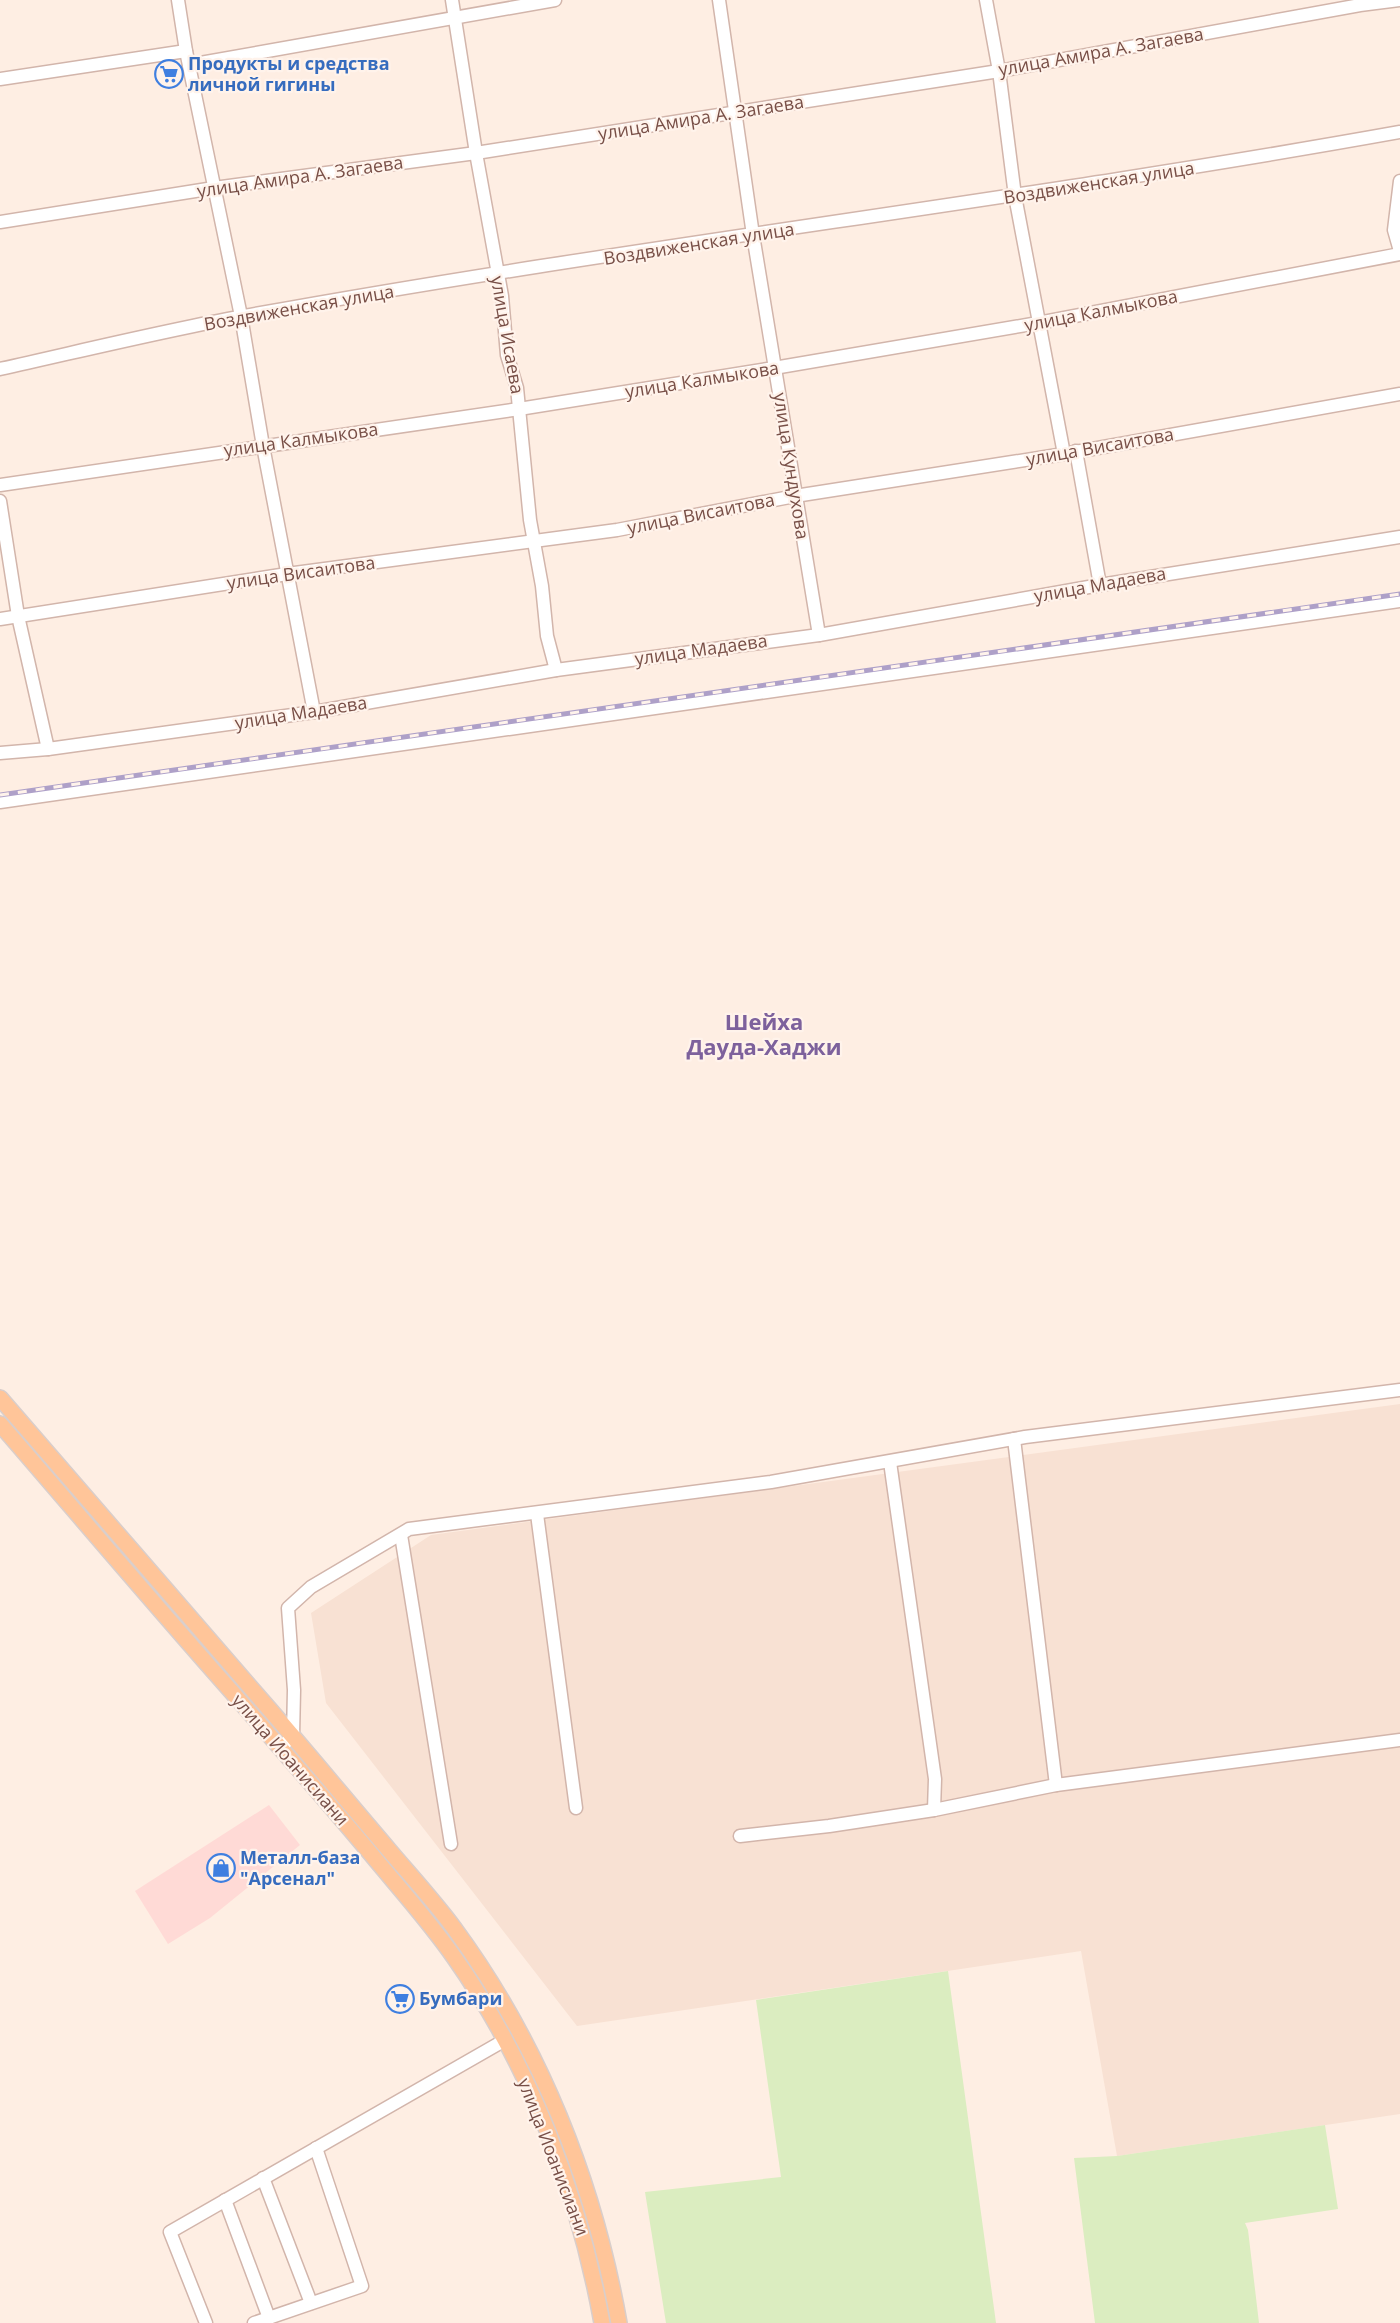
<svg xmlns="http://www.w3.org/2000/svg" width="1400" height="2323" font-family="'Open Sans',sans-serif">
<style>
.residential{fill:#f8e1d3}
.commercial{fill:#ffdad6}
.green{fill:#dbedc0}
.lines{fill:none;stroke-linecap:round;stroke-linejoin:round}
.minor-casing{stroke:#d2b5ab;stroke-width:15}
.major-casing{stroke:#d9cecb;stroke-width:18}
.minor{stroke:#fff;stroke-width:12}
.major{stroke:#ffc599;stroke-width:15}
.rail-casing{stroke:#aea0c8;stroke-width:5}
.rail{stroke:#fff3eb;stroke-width:3;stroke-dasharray:9;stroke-linecap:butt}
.labels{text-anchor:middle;stroke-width:4.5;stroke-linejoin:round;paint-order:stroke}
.street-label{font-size:18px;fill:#784f47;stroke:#fff3eb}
.shop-label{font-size:18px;font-weight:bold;fill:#366cbe;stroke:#fff3eb;text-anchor:start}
.district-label{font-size:22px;font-weight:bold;fill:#7d619c;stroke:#fff3eb}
</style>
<rect width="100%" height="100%" fill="#feeee3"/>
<path class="residential" d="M1400,1404V2114L1117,2156L1081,1951L577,2026L326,1703L311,1613L431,1535Z"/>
<path class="commercial" d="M269,1805L300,1845L210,1918L168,1944L135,1891Z"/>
<g class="green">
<path d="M948,1971L996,2323H666L645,2192L781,2177L756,2000Z"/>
<path d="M1325,2125L1338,2209L1245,2223L1248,2230L1259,2323H1095L1074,2158L1117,2156Z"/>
</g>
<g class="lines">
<defs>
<g id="minor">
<path d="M178,0L186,51L241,316L263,446L314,712"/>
<path d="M452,0L476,153L502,296L507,355L517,388L530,520L542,586L547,636L556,670"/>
<path d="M719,0L753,235L819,635"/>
<path d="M986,0L999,71L1015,196L1064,454"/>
<path d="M189,65L555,0"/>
<path d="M0,79L186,51"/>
<path d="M1400,181L1394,230L1400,251"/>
<path d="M0,222L214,188L476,153L999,71L1360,5L1400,0"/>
<path d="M0,369C81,351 162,331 244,316C628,246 1016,201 1400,132"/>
<path d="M1076,451L1100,585"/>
<path d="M0,485L519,409L774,368L1038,323L1400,254"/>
<path d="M0,501L18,616L48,749"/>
<path d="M0,619L287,574L617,530L795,496L1064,454L1400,394"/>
<path d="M0,753L48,749L314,712L556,670L819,635L1100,585L1400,537"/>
<path d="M0,802C467,738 933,665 1400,601"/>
<path d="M1014,1439L1056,1785"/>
<path d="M890,1462L935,1779L934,1810"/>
<path d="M537,1514L576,1808"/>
<path d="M401,1535L451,1844"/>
<path d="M281,1747L293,1736L294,1690L288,1608L311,1587L409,1529L771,1482L1025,1437L1400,1390"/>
<path d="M740,1836L829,1826L934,1810L1056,1785L1400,1740"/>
<path d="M263,2178L311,2303"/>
<path d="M225,2200L269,2318"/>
<path d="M206,2323L170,2232L505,2040"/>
<path d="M254,2323L362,2286L316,2148"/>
</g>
<g id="major">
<path d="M0,1398C88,1500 176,1601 264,1703C306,1751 347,1801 389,1850C411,1876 434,1901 454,1928C540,2045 594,2182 619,2323"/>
<path d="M0,1424C77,1513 153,1603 231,1691C278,1745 325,1799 371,1854C399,1888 429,1921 454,1957C530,2065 579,2194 602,2323"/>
</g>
</defs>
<use href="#minor" class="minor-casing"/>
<use href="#major" class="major-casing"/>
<use href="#minor" class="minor"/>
<use href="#major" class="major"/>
<defs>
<path id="rail" d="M0,795L1400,594"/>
</defs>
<use href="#rail" class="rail-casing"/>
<use href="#rail" class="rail"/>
</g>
<defs>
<symbol id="supermarket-ring" viewBox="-11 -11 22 22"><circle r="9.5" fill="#fff3eb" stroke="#3f7fe0" stroke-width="1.5"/><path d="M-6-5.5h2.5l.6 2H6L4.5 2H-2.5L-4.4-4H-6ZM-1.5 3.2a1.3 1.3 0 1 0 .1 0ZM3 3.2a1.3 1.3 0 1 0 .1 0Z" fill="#3f7fe0"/></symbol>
<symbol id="shop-ring" viewBox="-11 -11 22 22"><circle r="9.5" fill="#fff3eb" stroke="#3f7fe0" stroke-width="1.5"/><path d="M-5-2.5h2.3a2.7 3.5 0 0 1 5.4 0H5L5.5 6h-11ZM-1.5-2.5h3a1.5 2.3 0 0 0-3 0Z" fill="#3f7fe0"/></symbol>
</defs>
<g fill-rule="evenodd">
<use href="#supermarket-ring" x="153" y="58" width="32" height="32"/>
<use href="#shop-ring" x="205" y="1852" width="32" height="32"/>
<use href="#supermarket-ring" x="384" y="1983" width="32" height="32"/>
</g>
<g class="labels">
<g class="street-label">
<text transform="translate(1101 52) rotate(-10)" y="6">улица Амира А. Загаева</text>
<text transform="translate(701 118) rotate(-9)" y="6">улица Амира А. Загаева</text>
<text transform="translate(300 177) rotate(-8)" y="6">улица Амира А. Загаева</text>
<text transform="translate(1099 183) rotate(-9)" y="6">Воздвиженская улица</text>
<text transform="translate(699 244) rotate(-9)" y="6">Воздвиженская улица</text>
<text transform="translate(299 308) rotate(-10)" y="6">Воздвиженская улица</text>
<text transform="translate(1101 311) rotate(-11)" y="6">улица Калмыкова</text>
<text transform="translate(507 335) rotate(80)" y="6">улица Исаева</text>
<text transform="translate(702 380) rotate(-9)" y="6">улица Калмыкова</text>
<text transform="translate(301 440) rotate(-8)" y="6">улица Калмыкова</text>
<text transform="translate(1100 447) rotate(-10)" y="6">улица Висаитова</text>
<text transform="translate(791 466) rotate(81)" y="6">улица Кундухова</text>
<text transform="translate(701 514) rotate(-11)" y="6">улица Висаитова</text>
<text transform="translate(301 573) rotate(-8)" y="6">улица Висаитова</text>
<text transform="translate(1100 585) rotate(-10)" y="6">улица Мадаева</text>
<text transform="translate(701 650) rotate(-8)" y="6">улица Мадаева</text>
<text transform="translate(301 713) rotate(-9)" y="6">улица Мадаева</text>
<text transform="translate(290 1760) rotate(49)" y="6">улица Иоанисиани</text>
<text transform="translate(553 2157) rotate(69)" y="6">улица Иоанисиани</text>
</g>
<g class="shop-label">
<text x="188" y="70">Продукты и средства<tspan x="188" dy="21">личной гигины</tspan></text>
<text x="240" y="1864">Металл-база<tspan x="240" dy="21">"Арсенал"</tspan></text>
<text x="419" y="2005">Бумбари</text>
</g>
<g class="district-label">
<text x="764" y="1030">Шейха<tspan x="764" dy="25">Дауда-Хаджи</tspan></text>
</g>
</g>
</svg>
